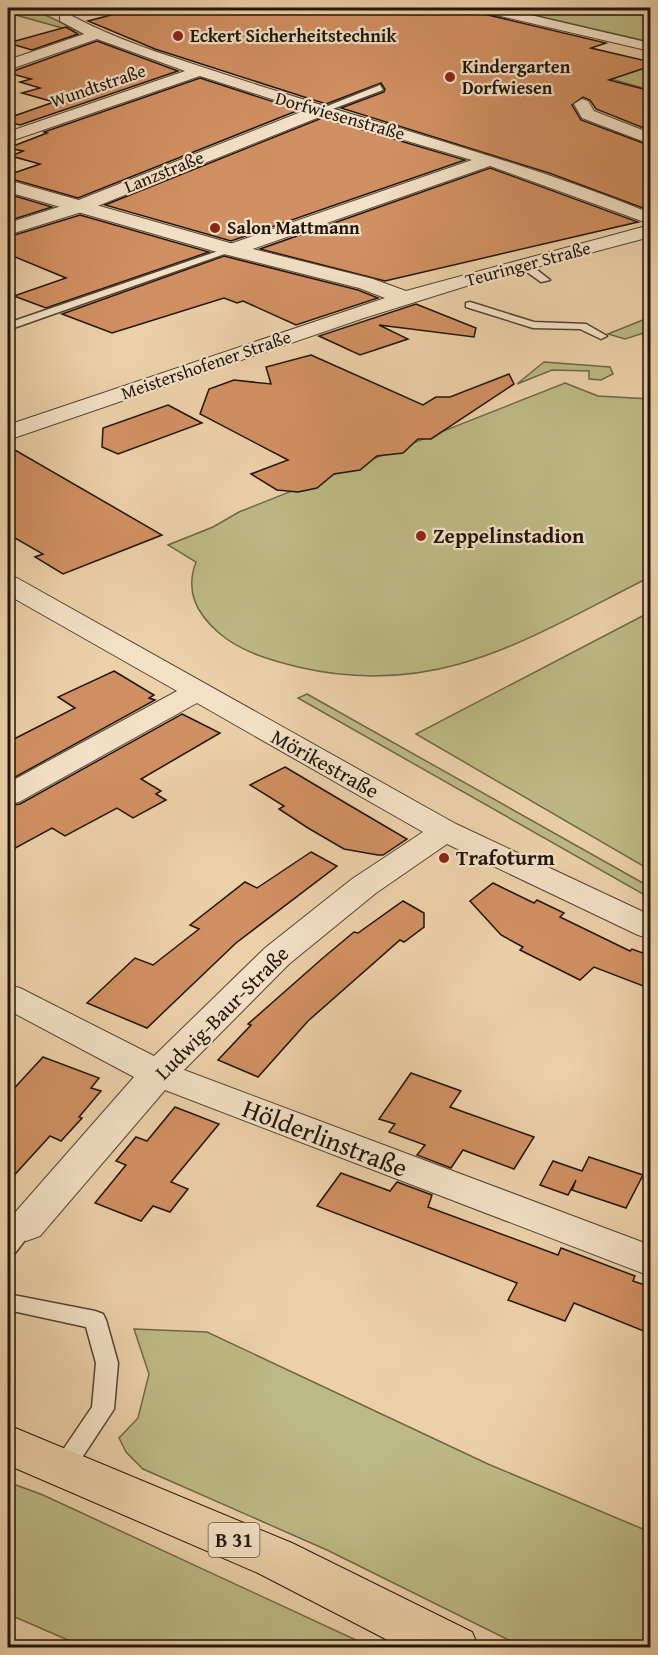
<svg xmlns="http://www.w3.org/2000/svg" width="658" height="1655" font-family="'Gentium Book Plus',serif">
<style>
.green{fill:#bdb984;stroke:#6e6747;stroke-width:1.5}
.building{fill:#d19063;stroke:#20150a;stroke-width:1.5}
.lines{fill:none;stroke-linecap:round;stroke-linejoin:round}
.service-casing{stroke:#534432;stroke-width:3}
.minor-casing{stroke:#534432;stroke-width:2}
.tertiary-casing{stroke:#534432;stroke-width:2}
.primary-casing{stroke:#20150a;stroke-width:2}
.service{fill:#f3e0c6;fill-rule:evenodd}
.minor{fill:#f3e0c6;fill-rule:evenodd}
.tertiary{fill:#f3e0c6;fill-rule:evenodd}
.primary{fill:#ecd0a8;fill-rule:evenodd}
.poi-dot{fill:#8f2418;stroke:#f3e0c6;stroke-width:2}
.labels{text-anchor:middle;stroke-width:4.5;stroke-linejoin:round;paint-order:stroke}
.far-poi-label{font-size:18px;font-weight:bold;fill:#20150a;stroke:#f3e0c6;text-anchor:start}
.far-street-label{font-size:18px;fill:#20150a;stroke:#f3e0c6}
.shield{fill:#f3e0c6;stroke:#5f5242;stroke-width:1.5}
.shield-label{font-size:20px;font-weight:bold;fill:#20150a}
.poi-label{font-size:21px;font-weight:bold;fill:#20150a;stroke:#f3e0c6;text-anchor:start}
.street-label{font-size:21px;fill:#20150a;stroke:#f3e0c6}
.near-street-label{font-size:26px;fill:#20150a;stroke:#f3e0c6}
</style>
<rect width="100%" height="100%" fill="#ecd0a8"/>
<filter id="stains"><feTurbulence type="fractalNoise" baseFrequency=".00333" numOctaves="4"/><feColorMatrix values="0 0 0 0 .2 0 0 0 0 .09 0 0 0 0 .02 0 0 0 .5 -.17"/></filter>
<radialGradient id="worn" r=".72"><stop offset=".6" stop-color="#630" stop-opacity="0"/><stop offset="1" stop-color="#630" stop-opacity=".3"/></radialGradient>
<g class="green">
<path d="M8,8C33,4 64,25 85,35L74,38L63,35L73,31L8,13Z"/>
<path d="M535,8H650V42L521,12Z"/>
<path d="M606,60L650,70V85L643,88L579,70Z"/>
<path d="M650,317V331L625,339L608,334Z"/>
<path d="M544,362L610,367L613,374L601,380L589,379V371L552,370L517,384Z"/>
<path d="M565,383L598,396L650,399V577C530,637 439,700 298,667C270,660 241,652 219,633C196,613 185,591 196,562L168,545L213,527L239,512Z"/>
<path d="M650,612V870L416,734Z"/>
<path d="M307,694L650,887V898L298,698Z"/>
<path d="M134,1329L207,1332L488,1464L650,1532V1647H523L327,1550L143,1469L126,1452L119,1438L138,1418L149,1374Z"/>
<path d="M8,1482L43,1495L371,1647H84L8,1614Z"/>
</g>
<g class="building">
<path d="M138,8H459L606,43L591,48L651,62V66L609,80L651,91V131L596,109L590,100L583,97L572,105L581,120L651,146V211L549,173L341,108L384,92L385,89L381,83L326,104L155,49L88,21Z"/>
<path d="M66,27L78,34L32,50L8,43Z"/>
<path d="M97,41L178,71L20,125L8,122V118L54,102L22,93L40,88L20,82L31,79L8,73Z"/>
<path d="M200,78L299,110L78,198L8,178V175L40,164L11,156L23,151L8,148L47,133L44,132Z"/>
<path d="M322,118L465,160L231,241L105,205Z"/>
<path d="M490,168L638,222L385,281L260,249Z"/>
<path d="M8,194L52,207L8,221Z"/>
<path d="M80,215L209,252L46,308L14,296L66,278L8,254V237Z"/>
<path d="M224,256L358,290L378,298L296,325L243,301L237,303L224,298L112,333L62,314Z"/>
<path d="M416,304L476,328L474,337L379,325L408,339L360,355L319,336Z"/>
<path d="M311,355L423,405L436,397H450L509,374L514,384L431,439H418L403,453L377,456L360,470L334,474L317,488L298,492L277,490L251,474L288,460L200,414L209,389L234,380L271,384L266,367Z"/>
<path d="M168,405L202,423L118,454L102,447L103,428Z"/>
<path d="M8,446L162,535L63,574L35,557L43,554L8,534Z"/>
<path d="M114,671L154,695L149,698L155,700L8,781V742L75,708L58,697Z"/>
<path d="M182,714L220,733L141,779L161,791L156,794L166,800L133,818L117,808L65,836L52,828L8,852V806L20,804Z"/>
<path d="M285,767L349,805L407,839L383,855H378L344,849L308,828L279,809L284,806L250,785Z"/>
<path d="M311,852L337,866L236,943L147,1028L87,1003L135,958L153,965L199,929L190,925L245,882L257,888Z"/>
<path d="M493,883L534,903L537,900L564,913L560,917L630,951L632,949L651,956V989L594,967L580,980L520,950L523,947L501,935L470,901Z"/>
<path d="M403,901L424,913V927L404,942L400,940L308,1021L258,1077L218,1060L251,1025L248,1024L324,957L354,932L358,933Z"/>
<path d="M43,1057L99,1078L91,1088L101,1091L79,1117L82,1118L61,1141L50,1136L8,1182V1095Z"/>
<path d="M411,1073L461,1091L450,1107L534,1137L514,1169L463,1150L451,1168L417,1155L425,1145L389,1132L395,1124L379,1119Z"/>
<path d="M175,1107L219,1124L171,1182L188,1189L170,1212L153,1206L141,1221L95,1203L126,1165L116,1161L136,1137L147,1141Z"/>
<path d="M589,1157L643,1175L626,1208L572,1190L576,1180L568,1195L540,1185L553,1161L582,1171Z"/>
<path d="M341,1173L390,1191L397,1182L432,1195L428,1207L558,1255L561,1248L635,1276L633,1281L651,1287V1334L574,1303L565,1321L508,1300L517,1283L317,1206Z"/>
</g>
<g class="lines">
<defs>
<g id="service">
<path d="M380,85L383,90L322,113L315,111Z"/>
<path d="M227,248L236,250L8,330V323Z"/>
<path d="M520,263H528L550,280L541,282L520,267Z"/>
<path d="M470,302L534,322L586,324L607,336L601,339L580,329L533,328L466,307V303Z"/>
<path d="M26,1218L33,1221L36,1226L15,1253L8,1255V1233L19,1221Z"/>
<path d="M8,1294L95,1311L103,1314L106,1320L118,1363L114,1409L72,1473L64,1476L56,1473L52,1466L92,1407L96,1363L86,1327L8,1310Z"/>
</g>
<g id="minor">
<path d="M60,8H70L72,16C125,44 182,60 239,79C376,124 516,158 650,213V224L490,166L238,254H224L221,250L224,246L472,160L322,116L85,211L8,235V223L71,203L306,110L200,76L8,142V132L185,71L97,39L8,70V60L84,34L60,21Z"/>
<path d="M477,8H500L650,43V51L479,11Z"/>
<path d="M582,99L588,101L594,111L650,133V144L582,118L574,104Z"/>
<path d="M8,576L17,578L456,824L650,915V939L638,935L447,844L376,893L289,964L184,1070L650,1245V1276L165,1090L40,1236L26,1241L12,1236L8,1223L12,1216L134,1077L8,1010V985L20,988L154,1056L265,948L352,879L423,832L197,703L19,802L8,804V783L177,691L8,595Z"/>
</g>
<path id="tertiary" d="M8,180L237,245L373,279L406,291L650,225V237L476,283L364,318L8,440V425L385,298L359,288L224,254L8,192Z"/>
<path id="primary" d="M8,1425L292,1543L472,1632L479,1648H403L258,1573L8,1465Z"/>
</defs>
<use href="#service" class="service-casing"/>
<use href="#minor" class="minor-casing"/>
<use href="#tertiary" class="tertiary-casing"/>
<use href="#primary" class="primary-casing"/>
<use href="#service" class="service"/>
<use href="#minor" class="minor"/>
<use href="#tertiary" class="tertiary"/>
<use href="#primary" class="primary"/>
</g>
<g class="poi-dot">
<circle cx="178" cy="36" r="6"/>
<circle cx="450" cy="77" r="6"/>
<circle cx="215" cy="228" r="6"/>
<circle cx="421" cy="536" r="6"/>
<circle cx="444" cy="858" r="6"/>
</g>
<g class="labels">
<g class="far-poi-label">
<text x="190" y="42">Eckert Sicherheitstechnik</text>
<text x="462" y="73">Kindergarten<tspan x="462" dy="21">Dorfwiesen</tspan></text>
<text x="227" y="234">Salon Mattmann</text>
</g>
<g class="far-street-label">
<text transform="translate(98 86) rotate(-19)" y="6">Wundtstraße</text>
<text transform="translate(340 116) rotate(16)" y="6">Dorfwiesenstraße</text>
<text transform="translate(164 172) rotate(-22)" y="6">Lanzstraße</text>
<text transform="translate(528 264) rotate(-15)" y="6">Teuringer Straße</text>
<text transform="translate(206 365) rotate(-19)" y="6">Meistershofener Straße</text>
</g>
<rect class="shield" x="208.5" y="1523" width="51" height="34" rx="4.5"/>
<g class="shield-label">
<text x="234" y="1547">B 31</text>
</g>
<g class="poi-label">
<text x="433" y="543">Zeppelinstadion</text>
<text x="456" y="865">Trafoturm</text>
</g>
<g class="street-label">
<text transform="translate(325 764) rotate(29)" y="7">Mörikestraße</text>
<text transform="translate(222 1013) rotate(-45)" y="7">Ludwig-Baur-Straße</text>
</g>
<g class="near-street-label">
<text transform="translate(325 1138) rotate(21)" y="9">Hölderlinstraße</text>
</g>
</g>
<rect width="658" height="1655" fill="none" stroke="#ecd0a8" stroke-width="30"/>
<rect x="9" y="9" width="640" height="1637" fill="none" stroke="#20150a" stroke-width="3"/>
<rect x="15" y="15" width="628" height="1625" fill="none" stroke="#20150a" stroke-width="1.5"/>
<rect width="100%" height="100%" filter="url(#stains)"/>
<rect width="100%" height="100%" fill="url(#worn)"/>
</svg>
